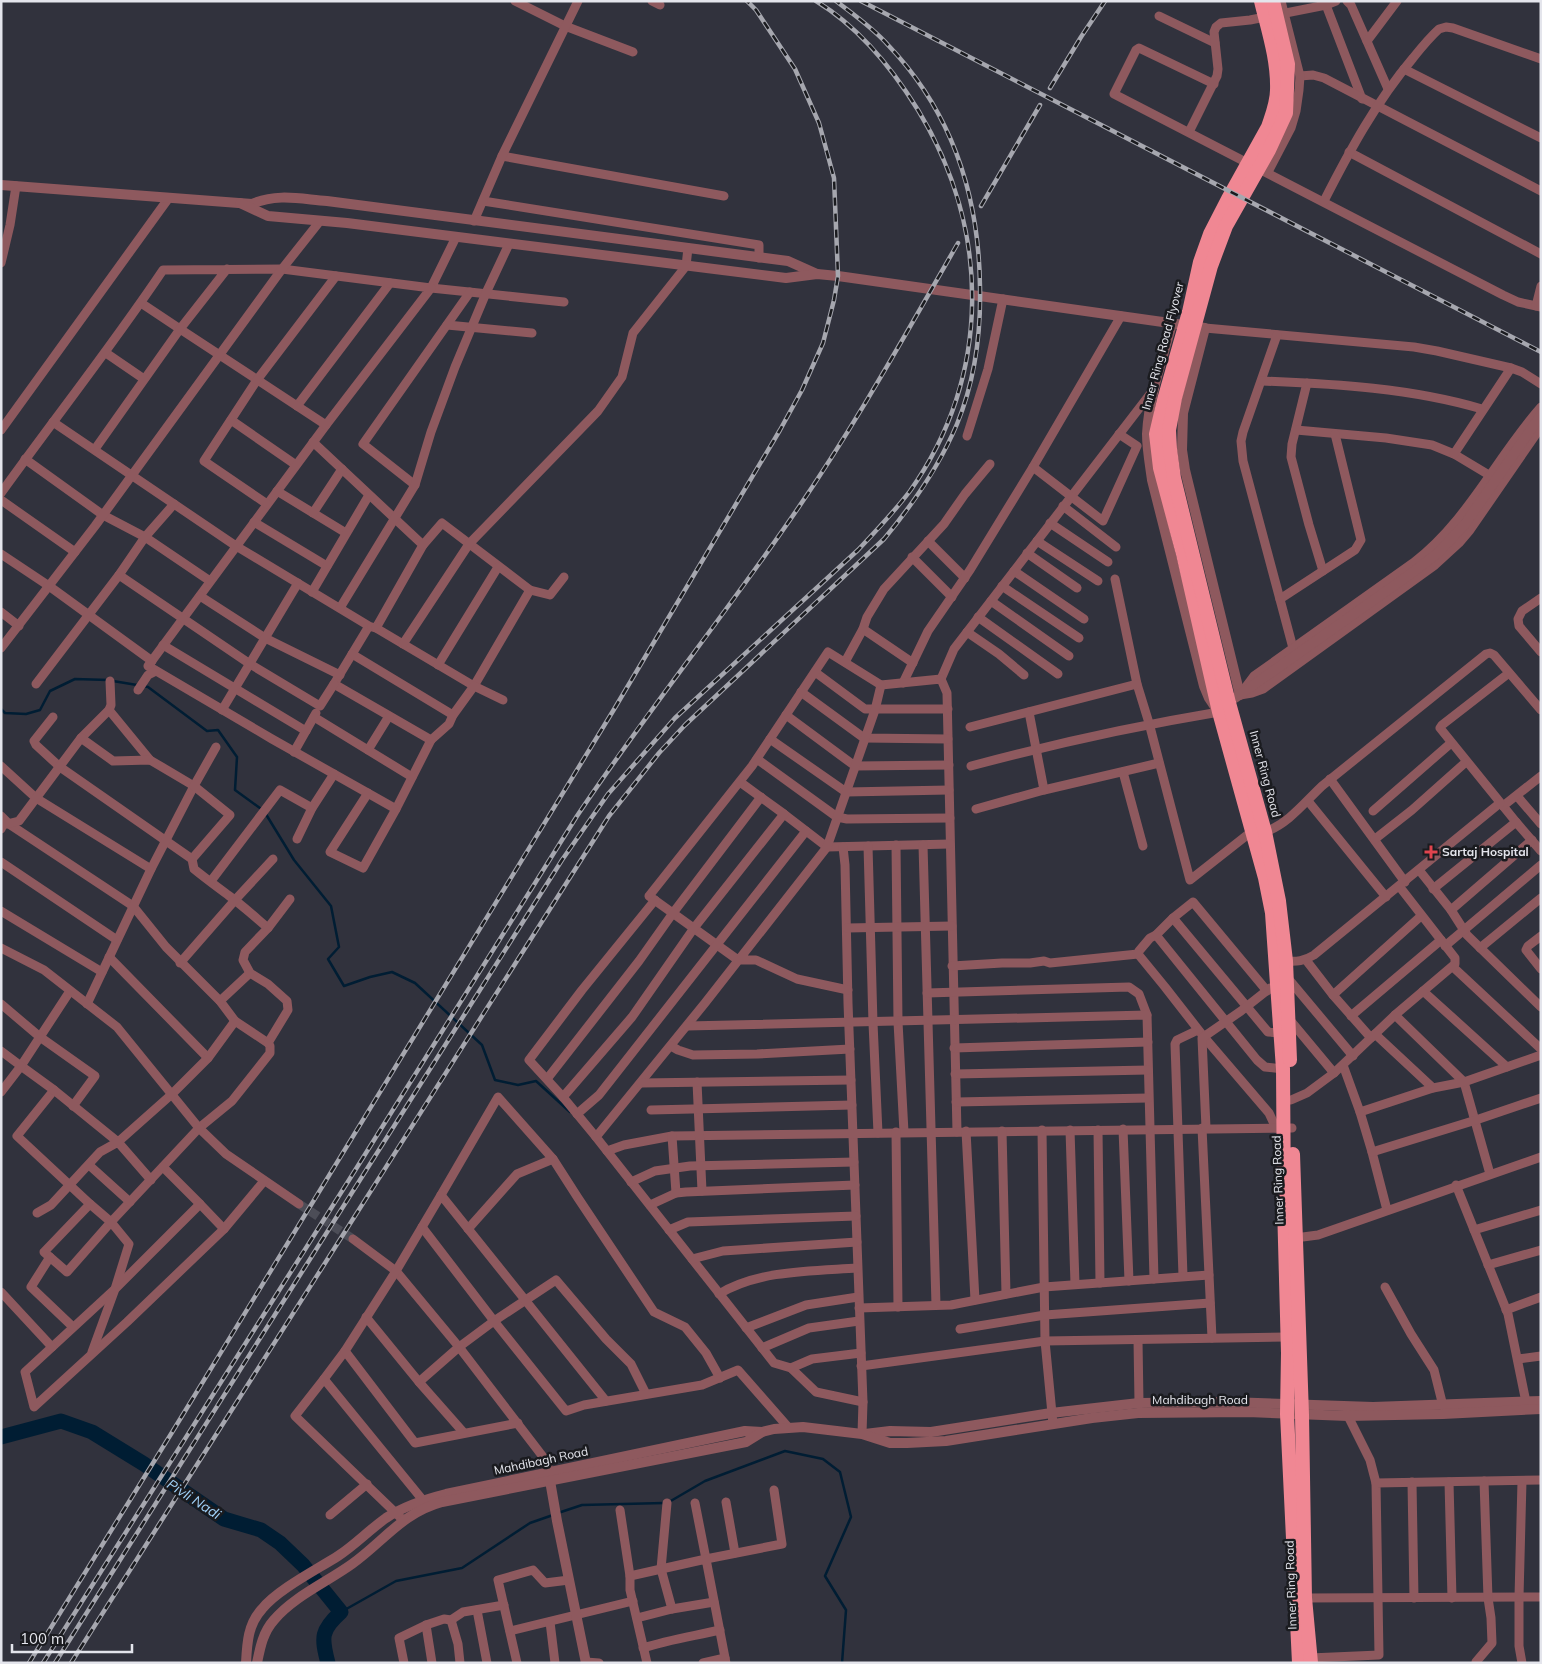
<svg xmlns="http://www.w3.org/2000/svg" width="1542" height="1664" font-family="Mulish,sans-serif">
<style>
.lines{fill:none;stroke-linecap:round;stroke-linejoin:round}
.stream{stroke:#001d33;stroke-width:2.5}
.river{stroke:#001d33;stroke-width:15}
.minor-tunnel{stroke:#4c4d57;stroke-width:9;stroke-dasharray:9 4.5;stroke-linecap:butt}
.minor{stroke:#8e595e;stroke-width:9}
.tertiary{stroke:#8e595e;stroke-width:10}
.trunk{stroke:#f08793;stroke-width:14}
.rail-casing{stroke:#a6a7af;stroke-width:4.5}
.rail{stroke:#1a1b1f;stroke-width:2.5;stroke-dasharray:8;stroke-linecap:butt}
.health-dot{fill:#e0444e;stroke:#1a1b1f;stroke-width:2}
.labels{text-anchor:middle;stroke-width:5;stroke-linejoin:round;paint-order:stroke}
.street-label{font-size:12px;fill:#e4e5ec;stroke:#1a1b1f}
.poi-label{font-size:12px;font-weight:bold;fill:#e4e5ec;stroke:#1a1b1f;text-anchor:start}
.water-label{font-size:14px;font-style:italic;fill:#a0d1f8;stroke:#1a1b1f}
</style>
<rect width="100%" height="100%" fill="#31323d"/>
<g class="lines">
<g class="stream">
<path d="M113,681L137,685"/>
<path d="M143,686L148,687L207,731L218,730L237,757L235,790L264,811L294,860L331,906L339,947L328,959L344,986L370,977L392,972L415,983L482,1045L495,1080L518,1085L536,1081L570,1112"/>
<path d="M1,709L5,713L26,714L40,710L50,691L75,679L108,680"/>
<path d="M669,1502L705,1481L785,1451L823,1459L840,1472L851,1517L825,1576L846,1610L842,1663"/>
<path d="M558,1513L582,1505L664,1503"/>
<path d="M341,1612L396,1581L462,1568L530,1523L553,1515"/>
</g>
<path class="river" d="M1,1437L61,1421L92,1432L144,1464L224,1519L261,1530L280,1543L303,1565L341,1612C321,1630 321,1637 328,1663"/>
<path class="minor-tunnel" d="M299,1204L353,1239"/>
<g class="minor">
<path d="M515,1L565,26L633,52"/>
<path d="M652,1L660,5"/>
<path d="M1347,1L1351,5L1388,89"/>
<path d="M1326,5L1362,99"/>
<path d="M1159,16L1215,43"/>
<path d="M1367,41L1397,1"/>
<path d="M1404,69L1541,138"/>
<path d="M1300,76L1313,75L1324,78L1541,191"/>
<path d="M1214,84L1139,48L1136,50L1114,94L1503,295L1518,302L1541,307"/>
<path d="M1189,132L1217,76L1218,69L1214,32L1216,27L1221,23L1250,20L1326,5L1336,1"/>
<path d="M1349,152L1541,254"/>
<path d="M502,156L724,196"/>
<path d="M1268,172L1291,128L1296,111L1299,90L1300,76L1281,1"/>
<path d="M483,201L759,245V258"/>
<path d="M1324,201C1350,150 1376,102 1413,58C1421,48 1429,38 1439,29L1446,27L1453,28L1541,59"/>
<path d="M474,221L502,156L578,1"/>
<path d="M456,237L431,288L564,302"/>
<path d="M1,263L10,225L16,186"/>
<path d="M1536,306L1541,286"/>
<path d="M447,325L532,333"/>
<path d="M1205,328L1414,347L1437,351L1511,368L1522,372L1541,384"/>
<path d="M1277,335L1243,432L1241,441L1243,461L1293,648"/>
<path d="M106,353L144,379"/>
<path d="M1262,381C1336,384 1411,388 1482,409"/>
<path d="M1307,383L1292,444L1291,457L1309,525L1323,571"/>
<path d="M297,406L390,283"/>
<path d="M231,420L296,465"/>
<path d="M53,422L236,546L369,626L334,684L431,740L396,809L272,739L148,666C207,585 267,505 326,425"/>
<path d="M1,430L168,199"/>
<path d="M1296,430L1386,438L1432,445L1454,454L1494,478"/>
<path d="M967,436L988,369L1003,299"/>
<path d="M313,442L423,545L376,628L372,627"/>
<path d="M95,449L180,329L141,303"/>
<path d="M1454,454L1511,368"/>
<path d="M25,459L103,515L145,537L210,581"/>
<path d="M1033,467L1121,316"/>
<path d="M415,485L363,444L470,292"/>
<path d="M277,491L346,533"/>
<path d="M1,493C55,418 112,346 163,270L282,269L431,288L326,425L180,329L227,269"/>
<path d="M1,500L75,552"/>
<path d="M267,504L204,461L257,380L336,276"/>
<path d="M1063,506L1116,547"/>
<path d="M313,513L342,469"/>
<path d="M254,522L327,566"/>
<path d="M1050,523L1108,562"/>
<path d="M928,541L965,578"/>
<path d="M1037,541L1098,581"/>
<path d="M1027,553L1077,588"/>
<path d="M1,554L49,586L152,661"/>
<path d="M912,557L952,597"/>
<path d="M1014,571L1084,619"/>
<path d="M119,575L250,664L320,706L334,684"/>
<path d="M1115,579L1137,684L1149,723L1190,880L1251,832"/>
<path d="M1002,586L1079,638"/>
<path d="M530,590L550,595L564,577"/>
<path d="M312,592L369,495"/>
<path d="M200,596L265,638L340,675"/>
<path d="M1541,598L1522,611L1518,619L1519,626L1541,652"/>
<path d="M1280,599L1355,550L1361,540L1335,434"/>
<path d="M991,601L1069,656"/>
<path d="M340,608L415,485L431,432L455,367L486,293L509,244"/>
<path d="M1,612L19,626"/>
<path d="M978,617L1058,674"/>
<path d="M376,628L474,686L530,590L442,523L423,545"/>
<path d="M863,629L913,663"/>
<path d="M967,632L999,654L1024,675"/>
<path d="M403,644L469,544L598,411L622,377L633,333L686,266L688,248"/>
<path d="M163,645L306,731"/>
<path d="M1,648L95,526L282,269L320,221"/>
<path d="M352,654L453,715"/>
<path d="M845,662L863,629L867,617L884,589L944,524L965,494L990,464"/>
<path d="M438,665L498,567"/>
<path d="M815,672L865,709H948"/>
<path d="M1509,673L1442,725L1440,728L1516,822"/>
<path d="M941,679L954,649L1154,389"/>
<path d="M903,683L928,631L970,570L1033,467L1103,521L1137,446L1119,434"/>
<path d="M36,684L119,575L145,537L174,504"/>
<path d="M881,685L941,679L947,693L957,1132"/>
<path d="M138,690L148,675L156,671"/>
<path d="M801,692L864,738L948,739"/>
<path d="M1242,692L1254,676L1413,563C1468,521 1496,458 1541,407"/>
<path d="M1240,695L1252,693L1263,689L1435,565L1459,543L1470,530L1541,427"/>
<path d="M109,710L150,760"/>
<path d="M222,710L298,583"/>
<path d="M1029,712L1044,790L1159,763"/>
<path d="M786,715L855,766L949,765"/>
<path d="M53,717L34,741L36,745L60,767L192,859L194,869C205,878 216,886 228,895C242,905 255,917 268,928"/>
<path d="M314,717L412,777"/>
<path d="M970,727L1137,684"/>
<path d="M81,738L109,710L111,705L110,681"/>
<path d="M770,739L846,792L949,790"/>
<path d="M431,740L449,724L453,715L474,686L503,700"/>
<path d="M368,750L389,716"/>
<path d="M294,752L316,713"/>
<path d="M757,759L837,817L847,819L950,818"/>
<path d="M1,766L36,798L151,869"/>
<path d="M971,766C1053,744 1135,726 1219,712"/>
<path d="M1123,772L1143,846"/>
<path d="M1330,779L1405,882"/>
<path d="M368,793L330,852L363,868L396,809"/>
<path d="M1517,796L1541,824"/>
<path d="M1308,801L1386,897"/>
<path d="M1503,806L1541,776"/>
<path d="M976,809L1044,790"/>
<path d="M1373,811L1451,743"/>
<path d="M784,814L827,847L950,844"/>
<path d="M1,816L9,824L133,906L166,947L220,1001L235,1021L268,1043L270,1046V1053L232,1101L199,1128L111,1222L67,1272L44,1252L90,1204L17,1136L54,1090L21,1066L70,991"/>
<path d="M1,829L3,825L19,821L81,738L113,761L150,760L194,786L151,869L87,1004"/>
<path d="M1265,832C1288,824 1305,802 1322,786L1486,654L1490,653L1494,655L1541,710"/>
<path d="M297,839L312,808L334,774"/>
<path d="M1375,839L1412,810L1466,762"/>
<path d="M896,845L898,1022L904,1132"/>
<path d="M923,845L936,1305"/>
<path d="M868,846L873,1023L878,1133"/>
<path d="M843,847L845,865L848,1003L863,1402L862,1434"/>
<path d="M192,859L230,815L194,786L216,747"/>
<path d="M1,862L117,940"/>
<path d="M1419,870L1451,910L1467,935L1541,1007"/>
<path d="M211,881L280,790L312,808"/>
<path d="M1433,889L1516,822L1541,851"/>
<path d="M1451,910L1532,840"/>
<path d="M1,911L102,972"/>
<path d="M1173,918L1268,1032L1280,1033"/>
<path d="M847,928L952,926"/>
<path d="M1156,935L1257,1060L1265,1067L1283,1069"/>
<path d="M1541,936L1528,946L1526,950L1541,969"/>
<path d="M1445,946L1541,865"/>
<path d="M1,948L44,970L117,1027L199,1128L226,1154L299,1204"/>
<path d="M1480,948L1541,898"/>
<path d="M1138,954L1165,987L1204,1037L1269,1113L1276,1128"/>
<path d="M1138,954L1139,951L1150,938L1156,935L1173,918L1193,902L1267,991"/>
<path d="M109,957L208,1058"/>
<path d="M1306,960L1333,995L1371,1038"/>
<path d="M1286,961C1297,962 1304,961 1314,955L1500,803"/>
<path d="M180,963L235,900L273,859"/>
<path d="M952,966L1002,963H1030L1044,961L1050,963L1138,954"/>
<path d="M1453,967L1541,1049"/>
<path d="M1286,976L1353,1056"/>
<path d="M848,990L797,979L756,960H738L649,896L752,766L828,652L881,685L875,710L827,847L705,1003L596,1137L607,1151L624,1145L672,1136L1292,1128"/>
<path d="M1423,991L1507,1067"/>
<path d="M927,993L1129,987L1139,994L1147,1015"/>
<path d="M1333,995L1421,916"/>
<path d="M220,1001L250,973"/>
<path d="M1,1004L40,1037L95,1076L73,1106"/>
<path d="M1395,1015L1464,1082L1490,1174"/>
<path d="M1351,1016L1441,940"/>
<path d="M1289,1019L1334,1073"/>
<path d="M687,1026L1147,1015L1154,1279"/>
<path d="M1375,1034L1433,1088"/>
<path d="M268,1043L288,1010L287,1001L268,984L250,973L243,960L245,952L268,928L290,899"/>
<path d="M671,1046L678,1050L693,1055L757,1054L850,1049"/>
<path d="M954,1048L1148,1042"/>
<path d="M1,1051L21,1066L1,1092"/>
<path d="M1343,1065L1360,1112L1433,1088L1464,1082L1541,1055"/>
<path d="M955,1074L1148,1070"/>
<path d="M547,1079L639,961L673,913L761,797"/>
<path d="M697,1082L702,1191"/>
<path d="M641,1083L851,1080"/>
<path d="M54,1090L118,1142L172,1094L208,1058L235,1021"/>
<path d="M563,1097L632,1017L694,928L784,814L740,782"/>
<path d="M1291,1100L1307,1093L1334,1073L1395,1015L1455,964V958L1399,886"/>
<path d="M956,1102L1148,1098"/>
<path d="M651,1110L852,1105"/>
<path d="M1360,1112L1372,1152L1387,1210"/>
<path d="M577,1114L599,1095L806,831"/>
<path d="M1202,1128L1212,1338"/>
<path d="M1206,1128L1202,1038L1241,1011L1270,988"/>
<path d="M1123,1129L1129,1281"/>
<path d="M1042,1130L1045,1341L1053,1424"/>
<path d="M1070,1130L1075,1284"/>
<path d="M1098,1130L1100,1283"/>
<path d="M966,1131L975,1300"/>
<path d="M1002,1131L1006,1294"/>
<path d="M896,1132L898,1307"/>
<path d="M672,1136L676,1193"/>
<path d="M596,1137L563,1097L529,1060L582,990L655,900"/>
<path d="M607,1151L774,1363L791,1368L816,1392L863,1402"/>
<path d="M1372,1152L1476,1120L1541,1098"/>
<path d="M553,1159L578,1198L654,1312L685,1327L706,1353L720,1378"/>
<path d="M89,1165L130,1202"/>
<path d="M163,1167L200,1204"/>
<path d="M631,1182L655,1171L690,1166L854,1162"/>
<path d="M1456,1185L1508,1314L1527,1407"/>
<path d="M441,1195L498,1097L553,1159L517,1174L468,1229"/>
<path d="M90,1204L111,1222L129,1244L115,1289L25,1372L34,1407L127,1322L224,1229L264,1181"/>
<path d="M650,1205L676,1193L686,1192L855,1185"/>
<path d="M37,1213L51,1205L100,1152L118,1142L151,1180"/>
<path d="M422,1227L494,1321L556,1280L606,1339L631,1364L646,1394"/>
<path d="M669,1230L688,1222L856,1216"/>
<path d="M1474,1230L1541,1210"/>
<path d="M1295,1238L1318,1235L1541,1157"/>
<path d="M353,1239L396,1271L459,1347L547,1462L549,1472"/>
<path d="M50,1257L31,1287L73,1327"/>
<path d="M692,1259L723,1251L857,1242"/>
<path d="M1488,1265L1541,1250"/>
<path d="M1183,1276L1175,1044L1177,1040L1198,1030"/>
<path d="M1385,1287L1411,1334L1434,1370L1443,1406"/>
<path d="M1,1292L52,1347"/>
<path d="M719,1294C759,1270 812,1271 857,1268"/>
<path d="M859,1308L951,1305L1044,1287L1209,1275"/>
<path d="M1506,1310L1541,1297"/>
<path d="M366,1317L419,1382"/>
<path d="M746,1328L806,1305L858,1297"/>
<path d="M960,1329L1045,1315L1210,1303"/>
<path d="M1138,1340L1139,1403"/>
<path d="M762,1348L809,1328L859,1321"/>
<path d="M92,1352L115,1289L200,1204L224,1229"/>
<path d="M1518,1359L1541,1356"/>
<path d="M861,1366L1045,1341L1287,1337"/>
<path d="M791,1368L812,1359L861,1353"/>
<path d="M324,1379L345,1351"/>
<path d="M1348,1416L1370,1460L1376,1483"/>
<path d="M518,1423L415,1443L345,1351L396,1271L441,1195L606,1401"/>
<path d="M464,1433L419,1382L459,1347L494,1321L566,1411L584,1405L702,1385L738,1370L788,1427"/>
<path d="M1522,1481L1519,1597V1646L1522,1663"/>
<path d="M1412,1482L1414,1598"/>
<path d="M1449,1482L1452,1598"/>
<path d="M726,1502L735,1553"/>
<path d="M667,1503L661,1569L672,1609"/>
<path d="M695,1503L706,1559L782,1544L774,1490"/>
<path d="M620,1510L630,1576"/>
<path d="M330,1515L367,1484"/>
<path d="M403,1520L295,1416L324,1379L426,1504"/>
<path d="M1305,1598L1541,1597"/>
<path d="M477,1610L487,1663"/>
<path d="M637,1618L672,1609L714,1602"/>
<path d="M451,1620L458,1644L460,1663"/>
<path d="M550,1622L555,1663"/>
<path d="M426,1625L432,1663"/>
<path d="M510,1631L633,1601"/>
<path d="M643,1648C668,1640 694,1636 720,1630"/>
<path d="M1310,1658L1379,1655L1376,1483L1541,1480"/>
<path d="M586,1662L599,1663"/>
<path d="M1476,1662L1492,1643L1491,1618L1488,1598L1484,1481"/>
<path d="M404,1663L399,1638L426,1625L444,1619L451,1620L463,1612L504,1605"/>
<path d="M517,1663L498,1580L533,1570L545,1583L569,1580"/>
<path d="M647,1663L630,1590V1576L706,1559L726,1663"/>
<path d="M703,1663L725,1658"/>
</g>
<g class="tertiary">
<path d="M1,185L252,204C278,193 300,199 327,201L788,261L817,274"/>
<path d="M240,203L268,216L347,223L786,278L817,274L838,276L1205,328L1183,413L1182,450L1185,470L1240,695"/>
<path d="M1172,324C1162,360 1149,396 1147,434C1147,449 1150,465 1152,480L1204,686L1209,698L1215,707"/>
<path d="M1235,698L1409,575L1438,553L1465,524L1541,415"/>
<path d="M865,1434L890,1431L931,1432L1051,1413L1139,1403L1229,1402L1373,1407L1541,1401"/>
<path d="M549,1475L557,1521L586,1663"/>
<path d="M246,1663C247,1643 248,1624 262,1609C277,1590 316,1570 338,1556C355,1545 369,1530 386,1518C404,1506 426,1499 446,1494L745,1431L762,1432L774,1429L803,1427L862,1434L890,1443H907L946,1441L1092,1418L1138,1413L1248,1412L1348,1416L1443,1414L1541,1409"/>
<path d="M257,1663C260,1648 263,1632 274,1620C293,1597 327,1582 352,1564C384,1541 402,1513 442,1502L746,1442L762,1432"/>
</g>
<g class="trunk">
<path d="M1261,1C1268,30 1278,60 1277,90C1277,103 1272,115 1268,127L1228,199L1210,234L1200,262L1189,312L1164,400L1156,434L1160,468L1183,554L1219,712L1265,878L1272,913L1283,1069L1284,1205L1288,1353L1287,1414L1299,1663"/>
<path d="M1273,1L1288,64L1286,113L1269,150L1226,226L1211,266L1175,398L1169,430L1170,449L1174,478L1229,703L1265,832L1279,901L1286,961L1290,1060"/>
<path d="M1293,1154L1302,1415L1305,1598L1311,1663"/>
</g>
<defs>
<g id="rail">
<path d="M861,1L1541,352"/>
<path d="M1050,88L1081,37L1105,1"/>
<path d="M981,206L1040,105"/>
<path d="M29,1663L171,1434L613,711L780,430L802,390L823,343L834,300L838,276L834,178L819,123L795,69L756,10L747,1"/>
<path d="M43,1663L349,1180L577,816C643,717 717,625 785,527C849,436 903,339 958,243"/>
<path d="M55,1663L562,860L608,794L675,718L858,550C876,531 894,512 910,491C992,375 991,230 918,110C892,68 859,27 816,1"/>
<path d="M71,1663L609,816L659,753L685,725L884,539C913,504 939,467 957,424C975,380 981,334 980,287C979,196 952,112 888,45C873,28 854,15 836,1"/>
</g>
</defs>
<use href="#rail" class="rail-casing"/>
<use href="#rail" class="rail"/>
</g>
<path class="health-dot" d="M1428.5 844.5h5v5h5v5h-5v5h-5v-5h-5v-5h5z"/>
<g class="labels">
<g class="street-label">
<text transform="translate(1163 346) rotate(-75)" y="4">Inner Ring Road Flyover</text>
<text transform="translate(1265 774) rotate(75)" y="4">Inner Ring Road</text>
<text transform="translate(1278 1180) rotate(-92)" y="4">Inner Ring Road</text>
<text x="1200" y="1404">Mahdibagh Road</text>
<text transform="translate(541 1461) rotate(-12)" y="4">Mahdibagh Road</text>
<text transform="translate(1291 1585) rotate(-92)" y="4">Inner Ring Road</text>
</g>
<g class="poi-label">
<text x="1442" y="856">Sartaj Hospital</text>
</g>
<g class="water-label">
<text transform="translate(194 1499) rotate(33)" y="5">Pivli Nadi</text>
</g>
</g>
<rect width="1542" height="1664" fill="none" stroke="#e4e5ec" stroke-width="5"/>
<path d="M12 1644v8h120v-8" fill="none" stroke="#e4e5ec" stroke-width="2.5"/>
<text x="20" y="1644" font-size="15" fill="#e4e5ec" stroke="#1a1b1f" stroke-width="4" paint-order="stroke">100 m</text>
</svg>
